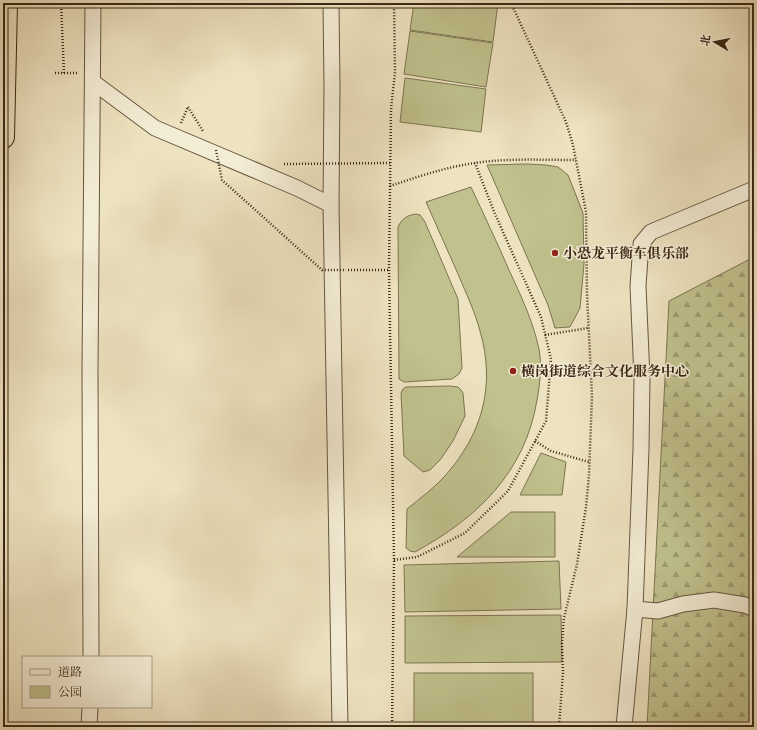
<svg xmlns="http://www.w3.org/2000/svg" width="757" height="730" font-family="'IM FELL DW Pica','Noto Serif SC',serif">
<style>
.green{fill:#c0c18d;stroke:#7d7452}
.forest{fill:url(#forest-firs);stroke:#7d7452}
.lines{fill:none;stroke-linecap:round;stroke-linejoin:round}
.street-casing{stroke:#675640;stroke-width:17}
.highway-casing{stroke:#3a2716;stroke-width:24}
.path{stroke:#3a2716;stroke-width:2.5;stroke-dasharray:1 2;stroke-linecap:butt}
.street{stroke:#f4edd6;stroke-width:15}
.highway{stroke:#eee3c0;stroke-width:22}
.path-bridge{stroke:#3a2716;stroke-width:2.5;stroke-dasharray:1 2;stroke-linecap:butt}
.poi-dot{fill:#8f2418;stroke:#f4edd6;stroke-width:1.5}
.labels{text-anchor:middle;stroke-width:3;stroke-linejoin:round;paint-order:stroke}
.poi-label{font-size:14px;font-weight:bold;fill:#3a2716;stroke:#f4edd6;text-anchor:start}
</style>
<defs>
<pattern id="forest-firs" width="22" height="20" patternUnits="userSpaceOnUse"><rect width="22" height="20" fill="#c0c18d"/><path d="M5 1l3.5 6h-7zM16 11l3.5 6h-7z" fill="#9d9d72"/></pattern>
</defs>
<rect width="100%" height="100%" fill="#eee3c0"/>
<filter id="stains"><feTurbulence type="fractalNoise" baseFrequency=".005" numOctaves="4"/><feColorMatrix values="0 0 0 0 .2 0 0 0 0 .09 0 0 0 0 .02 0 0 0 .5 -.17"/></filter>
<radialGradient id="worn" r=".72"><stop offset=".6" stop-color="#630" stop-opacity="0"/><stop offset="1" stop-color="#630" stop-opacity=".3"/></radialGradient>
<g class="green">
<path d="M414,3H498L493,42L410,30Z"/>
<path d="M410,31L493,43L486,87L404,74Z"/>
<path d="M405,78L486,89L481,132L400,122Z"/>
<path d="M526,164L546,165L558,167L568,175L583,213L584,264L580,308L570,327L555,328L548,305L487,165Z"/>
<path d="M471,187C484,215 497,242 509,270C521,296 533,321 539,349C542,364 540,385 537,400C525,473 477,518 415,552L410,551L406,548L407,509C419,499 433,489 444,477C482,435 496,386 480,331C475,312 466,293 458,274C447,250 437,226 426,202Z"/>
<path d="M416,214L420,215L425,222L458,299L462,368L459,374L452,379L404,382L399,379L398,227C402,218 408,215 416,214Z"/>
<path d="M449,386L458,387L461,390L463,393L465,416L453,441L440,460L430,470L423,472L404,456L401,393L403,389L406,387Z"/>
<path d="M541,453L566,462L562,495H520Z"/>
<path d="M511,512H555V557H457Z"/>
<path d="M559,561L561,609L405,612L404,565Z"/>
<path d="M561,615L562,662L405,663V616Z"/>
<rect x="414" y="673" width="119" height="54"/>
</g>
<path class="forest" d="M754,257V727H647L669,301Z"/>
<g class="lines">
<defs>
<g id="street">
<path d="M331,3L332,87L331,205"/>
<path d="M93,82L155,128L297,188L331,205L340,727"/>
<path d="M754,189L651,232L641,244L638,286L642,378L641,449L635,609L658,611L683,604L714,600L745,605L754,609"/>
<path d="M91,657L90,370L93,3"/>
<path d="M89,727L90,707"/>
<path d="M624,727L635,609"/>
</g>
<path id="highway" d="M3,137L6,3"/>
</defs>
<use href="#street" class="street-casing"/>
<use href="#highway" class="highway-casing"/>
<g class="path">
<path d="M61,3L64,73"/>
<path d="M511,3L566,122L573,145L586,212L587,294L592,396L589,475L586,507L577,564L564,618L562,643L563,672L559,727"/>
<path d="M55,73H79"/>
<path d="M188,107L203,131"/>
<path d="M181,123L188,107"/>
<path d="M390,186C417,177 446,167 475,163C508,158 542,160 576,160"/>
<path d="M348,270H389"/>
<path d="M545,335L588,328"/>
<path d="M535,441L551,451L589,462"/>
<path d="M394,560L417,557L465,533L508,491L546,421L551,359L541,317L495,214L475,163"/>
<path d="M392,727L394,560L389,270L391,109L395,72L394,3"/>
</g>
<use href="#street" class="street"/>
<use href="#highway" class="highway"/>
<g class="path-bridge">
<path d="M216,150L222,180L322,270H346"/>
<path d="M284,164L390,163"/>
</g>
</g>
<g class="poi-dot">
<circle cx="555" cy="253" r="4"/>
<circle cx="513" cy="371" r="4"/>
</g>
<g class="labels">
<g class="poi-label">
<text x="563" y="258">小恐龙平衡车俱乐部</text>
<text x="521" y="376">横岗街道综合文化服务中心</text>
</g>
</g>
<rect width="757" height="730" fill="none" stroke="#eee3c0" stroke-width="16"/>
<rect x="4" y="4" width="749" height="722" fill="none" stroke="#3a2716" stroke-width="2"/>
<rect x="8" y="8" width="741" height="714" fill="none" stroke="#3a2716"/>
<rect x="22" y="656" width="130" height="52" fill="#f4edd6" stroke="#aa9e89"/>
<rect x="30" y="669" width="20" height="6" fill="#f4edd6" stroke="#aa9e89"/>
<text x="58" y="676" font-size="12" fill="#3a2716">道路</text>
<rect x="30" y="686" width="20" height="12" fill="#c0c18d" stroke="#aa9e89"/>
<text x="58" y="696" font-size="12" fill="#3a2716">公园</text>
<g transform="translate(715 42) rotate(280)" stroke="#f4edd6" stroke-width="3" paint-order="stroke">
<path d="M0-3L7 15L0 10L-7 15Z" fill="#3a2716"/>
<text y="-6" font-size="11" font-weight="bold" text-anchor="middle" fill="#3a2716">北</text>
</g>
<rect width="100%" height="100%" filter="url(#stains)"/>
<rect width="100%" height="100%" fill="url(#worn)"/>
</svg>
